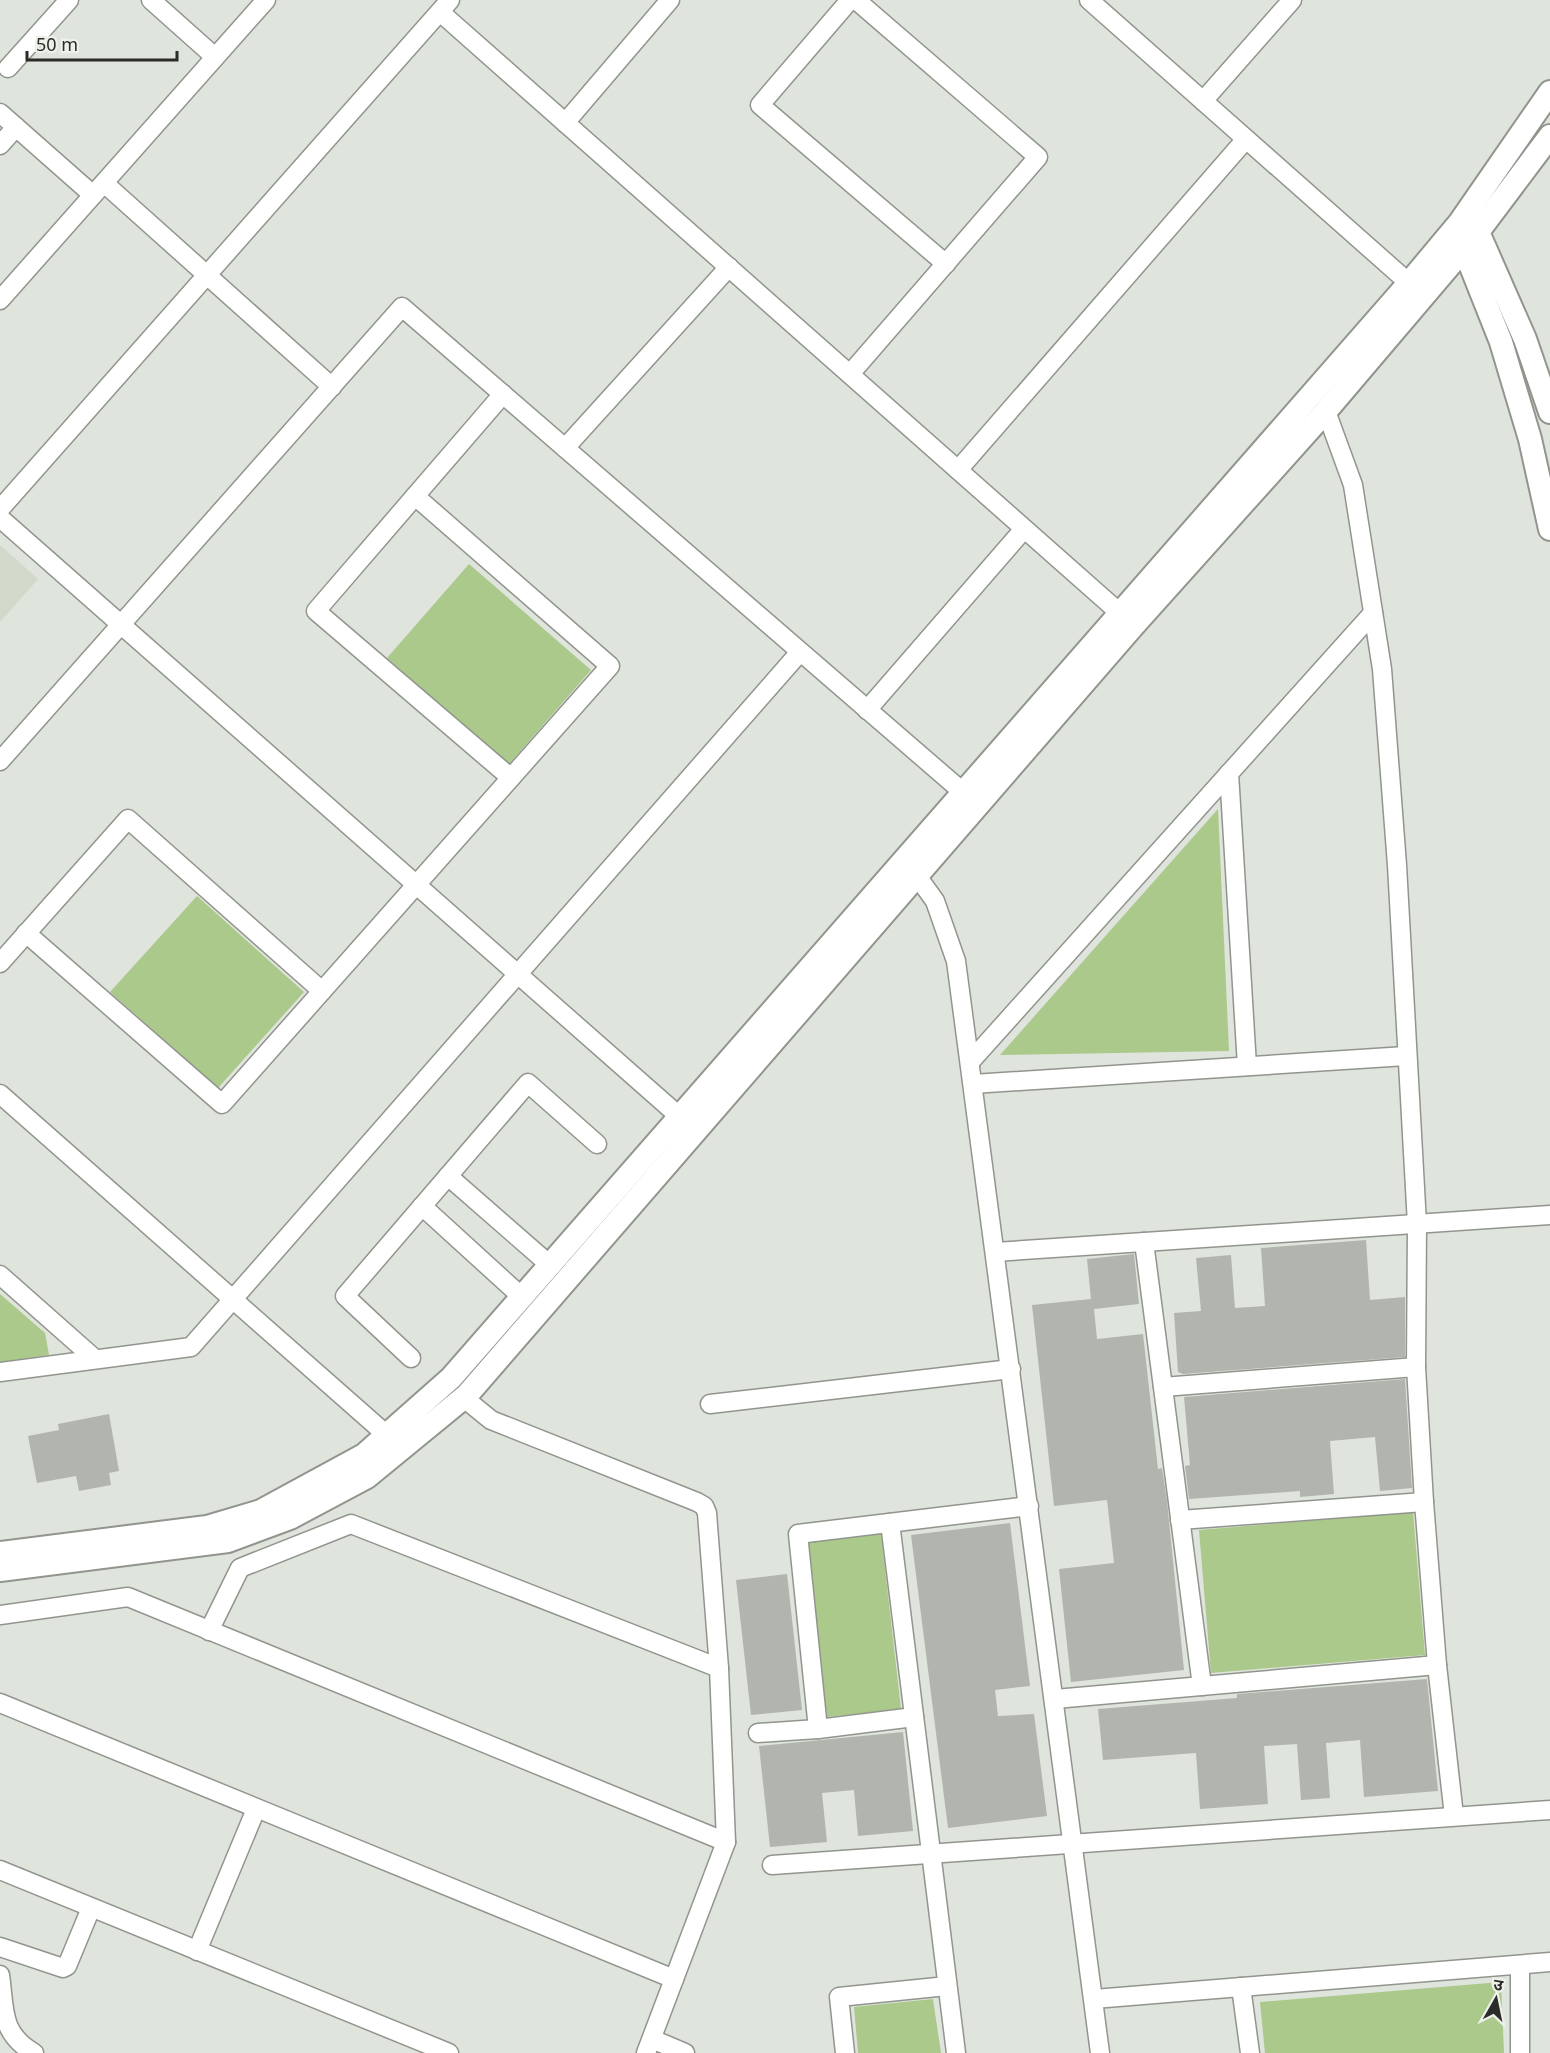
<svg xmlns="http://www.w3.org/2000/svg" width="1550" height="2053" font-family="'Noto Sans','Noto Sans Devanagari',sans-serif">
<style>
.built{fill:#d1d9ca}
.green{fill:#aac98b}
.building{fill:#b1b5ad}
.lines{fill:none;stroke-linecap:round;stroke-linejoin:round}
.minor-casing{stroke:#91958d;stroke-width:21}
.tertiary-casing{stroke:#91958d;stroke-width:26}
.minor{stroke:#fff;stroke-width:18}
.tertiary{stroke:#fff;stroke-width:22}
</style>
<rect width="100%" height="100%" fill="#dfe4dc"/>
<path class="built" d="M0,545L38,579L0,622Z"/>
<g class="green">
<path d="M469,564L591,670L509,764L387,658Z"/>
<path d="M1218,809L1229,1051L1000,1055Z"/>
<path d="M197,896L304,992L218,1088L110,992Z"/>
<path d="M0,1294L45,1333L49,1355L0,1362Z"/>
<path d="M1413,1512L1425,1655L1211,1673L1199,1530Z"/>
<path d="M881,1534L901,1709L827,1717L807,1542Z"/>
<path d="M1501,1982L1504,2053H1265L1260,2002Z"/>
<path d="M933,1999L941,2053H858L854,2007Z"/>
</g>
<g class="building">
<path d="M1366,1240L1370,1300L1405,1297V1357L1183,1374L1178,1372L1174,1313L1201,1311L1196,1258L1231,1255L1235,1308L1265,1306L1261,1248Z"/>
<path d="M1134,1254L1139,1304L1094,1309L1097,1339L1143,1334L1158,1469L1162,1468L1167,1501L1184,1670L1071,1682L1059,1569L1114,1563L1107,1500L1054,1506L1032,1305L1091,1299L1087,1259Z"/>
<path d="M1405,1379L1412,1488L1380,1491L1375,1437L1330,1441L1334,1494L1300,1497V1491L1189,1499L1185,1466L1190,1465L1184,1397Z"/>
<path d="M109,1414L119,1471L109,1473L111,1485L79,1491L76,1476L37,1483L28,1436L59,1430L58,1424Z"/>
<path d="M1010,1523L1030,1686L995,1690L998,1716L1034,1714L1047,1816L948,1828L911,1535Z"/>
<path d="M787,1574L802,1710L751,1715L736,1580Z"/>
<path d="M1427,1679L1438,1791L1364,1797L1360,1740L1326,1743L1330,1798L1301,1800L1297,1744L1264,1746L1268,1804L1200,1809L1196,1753L1103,1760L1098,1709L1237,1698V1694Z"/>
<path d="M903,1732L913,1831L858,1836L854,1790L822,1793L827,1842L770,1847L759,1746Z"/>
</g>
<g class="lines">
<defs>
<g id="minor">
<path d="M151,0L215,57"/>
<path d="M850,0L760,105L946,264"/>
<path d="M1089,0L1418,291"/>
<path d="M440,12L1130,622"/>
<path d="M8,68L69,0"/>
<path d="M1203,101L1292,0"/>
<path d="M0,113L93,195"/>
<path d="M565,123L670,0"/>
<path d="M0,145L16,127"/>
<path d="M104,183L332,387"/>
<path d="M0,300L266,0"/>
<path d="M850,374L1038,157L856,0"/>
<path d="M503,394L316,611L511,778"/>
<path d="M1326,411L1353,485L1382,669L1397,865L1417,1224L1416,1367L1424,1502L1437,1665L1454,1816"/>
<path d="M565,448L729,267"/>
<path d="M958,470L1246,139"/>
<path d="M0,509L450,0"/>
<path d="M0,518L688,1124"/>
<path d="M867,710L1024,529"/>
<path d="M0,761L402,307L972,800"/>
<path d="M1229,773L1247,1066"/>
<path d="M917,876L935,901L956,961L1100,2053"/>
<path d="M26,933L222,1104L610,666L415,496"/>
<path d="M0,963L128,819L322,991"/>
<path d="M970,1062L1373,613"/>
<path d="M973,1084L1406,1056"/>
<path d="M0,1094L397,1444"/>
<path d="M448,1176L551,1266"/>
<path d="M422,1206L523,1298"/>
<path d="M1144,1242L1202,1686"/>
<path d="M995,1252L1550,1215"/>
<path d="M0,1275L95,1359"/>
<path d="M411,1358L345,1296L528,1083L597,1144"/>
<path d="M0,1372L191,1347L800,652"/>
<path d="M1163,1387L1416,1367"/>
<path d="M464,1398L491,1420L697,1502L704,1506L707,1513L719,1668L726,1842L646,2053"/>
<path d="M710,1404L1011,1369"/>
<path d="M1180,1520L1424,1502"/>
<path d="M890,1523L956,2053"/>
<path d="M0,1615L128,1597L726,1842"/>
<path d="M209,1631L240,1568L351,1524L719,1668"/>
<path d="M1055,1699L1437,1665"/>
<path d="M0,1703L674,1979"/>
<path d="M818,1729L798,1534L1029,1506"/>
<path d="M758,1733L818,1729L914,1717"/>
<path d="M772,1865L1550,1810"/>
<path d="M0,1870L449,2053"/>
<path d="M0,1947L63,1968L67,1966L91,1908"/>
<path d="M197,1951L256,1809"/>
<path d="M1520,1965V2053"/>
<path d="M0,1975C5,2010 0,2033 34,2053"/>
<path d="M1241,1987L1250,2053"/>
<path d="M1094,1999L1550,1962"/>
<path d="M652,2039L685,2053"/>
<path d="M845,2053L839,1997L947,1986"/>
</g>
<g id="tertiary">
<path d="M1469,222L1478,232L1525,339L1550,412"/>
<path d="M1455,239L1464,249L1501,342L1530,439L1550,529"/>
<path d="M0,1553L207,1527L261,1511L364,1455L451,1378L1409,283L1460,222L1550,92"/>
<path d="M0,1570L228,1541L290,1518L367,1477L467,1395L1134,625L1326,411L1478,232L1550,136"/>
</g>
</defs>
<use href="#minor" class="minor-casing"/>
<use href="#tertiary" class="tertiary-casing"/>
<use href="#minor" class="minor"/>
<use href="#tertiary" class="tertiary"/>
</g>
<g transform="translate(1496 1999) rotate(9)" stroke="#edf1e9" stroke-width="4.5" paint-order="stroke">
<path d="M0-4.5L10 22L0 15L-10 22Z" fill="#2a2c29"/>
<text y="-9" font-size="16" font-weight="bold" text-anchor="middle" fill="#2a2c29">उ</text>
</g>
<path d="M27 51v9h150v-9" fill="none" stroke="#2a2c29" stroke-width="3"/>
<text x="36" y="51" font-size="18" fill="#2a2c29" stroke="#edf1e9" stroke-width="4.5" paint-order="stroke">50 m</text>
</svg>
